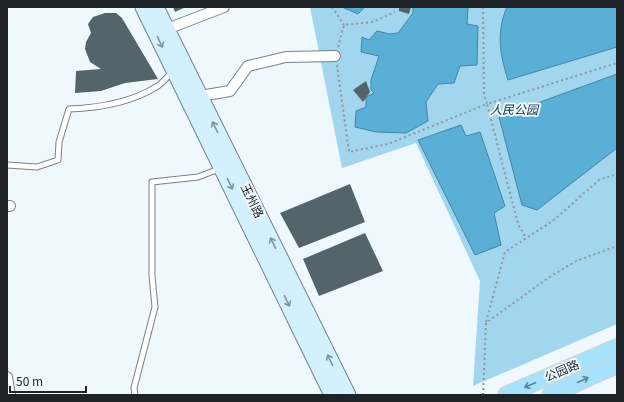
<svg xmlns="http://www.w3.org/2000/svg" width="624" height="402" font-family="Georgia,'Noto Sans SC',serif">
<style>
.green{fill:#a2d5ee}
.water{fill:#59afd6;stroke:#4785a2}
.building{fill:#55646b}
.lines{fill:none;stroke-linecap:round;stroke-linejoin:round}
.lane-casing{stroke:#74838b;stroke-width:7}
.street-casing{stroke:#74838b;stroke-width:12}
.secondary-casing{stroke:#74838b;stroke-width:17}
.primary-casing{stroke:#d2d3d4;stroke-width:18}
.path{stroke:#8e969b;stroke-width:2;stroke-dasharray:2 3;stroke-linecap:butt}
.lane{stroke:#fff;stroke-width:5}
.street{stroke:#fff;stroke-width:10}
.secondary{stroke:#d3f0fe;stroke-width:15}
.primary{stroke:#a7e2fc;stroke-width:16}
.oneway{stroke:#81949d}
.oneway2{stroke:#628292}
.labels{text-anchor:middle;stroke-width:4;stroke-linejoin:round;paint-order:stroke}
.park-label{font-size:12px;font-style:italic;fill:#0b3343;stroke:#eef8fd}
.street-label{font-size:12px;fill:#1d2327;stroke:#eef8fd}
</style>
<rect width="100%" height="100%" fill="#eef8fd"/>
<path class="green" d="M310,7H617V324L473,386L480,281L416,143L342,168Z"/>
<g class="water">
<path d="M342,7H365L358,14Z"/>
<path d="M413,7H468L467,24L478,26L477,65L460,66L454,83L438,84L426,102L428,121L406,133L376,132L355,127L356,111L366,107V97L374,93L371,90V80L379,56L361,52L362,37L369,40L377,31L390,34L398,33L413,13Z"/>
<path d="M507,7H617V47L508,80C500,55 496,32 507,7Z"/>
<path d="M617,74V148L537,210L522,205L499,117Z"/>
<path d="M461,125L466,136L480,132L505,206L494,213L501,245L475,255L418,140Z"/>
</g>
<g class="building">
<path d="M173,7H186L175,12Z"/>
<path d="M399,7H411L409,14L399,11Z"/>
<path d="M105,13H116L122,18L158,79L125,83L101,91L75,93L76,71L101,69L90,62L85,49L86,42L91,33L88,24L93,17Z"/>
<path d="M366,81L370,92L363,102L353,90Z"/>
<path d="M350,184L365,222L299,248L280,213Z"/>
<path d="M365,233L383,271L319,296L303,259Z"/>
</g>
<g class="lines">
<defs>
<g id="lane">
<path d="M7,165L37,167L58,160L59,142L69,109C98,108 130,103 156,87C162,84 167,77 172,72"/>
<path d="M135,395L134,388L155,307L152,276V182L198,177L219,169"/>
</g>
<g id="street">
<path d="M167,29L224,7"/>
<path d="M200,96L230,91L248,66L286,57L335,56"/>
<path d="M7,206H10"/>
<path d="M7,377L10,395"/>
</g>
<g id="secondary">
<path d="M143,7L332,395"/>
<path d="M156,7L348,395"/>
</g>
<g id="primary">
<path d="M506,395L617,347"/>
<path d="M550,395L617,365"/>
</g>
</defs>
<use href="#lane" class="lane-casing"/>
<use href="#street" class="street-casing"/>
<use href="#secondary" class="secondary-casing"/>
<use href="#primary" class="primary-casing"/>
<g class="path">
<path d="M332,7L344,25"/>
<path d="M483,7L484,93L487,104L617,63"/>
<path d="M338,47L344,25L372,22L395,12"/>
<path d="M337,65L349,152L388,144L487,104L518,224L526,238"/>
<path d="M486,322L505,252L554,220L599,180L617,174"/>
<path d="M483,395L486,323L548,278L576,261L617,246"/>
</g>
<use href="#lane" class="lane"/>
<use href="#street" class="street"/>
<use href="#secondary" class="secondary"/>
<use href="#primary" class="primary"/>
</g>
<defs><path id="oneway-shaft" d="M-6 0H5M1.5-3L5.5 0L1.5 3" fill="none" stroke-width="1.6" stroke-linecap="round" stroke-linejoin="round"/></defs>
<g class="oneway">
<use href="#oneway-shaft" transform="translate(160 42) rotate(64)"/>
<use href="#oneway-shaft" transform="translate(215 127) rotate(-116)"/>
<use href="#oneway-shaft" transform="translate(230 184) rotate(64)"/>
<use href="#oneway-shaft" transform="translate(273 243) rotate(-116)"/>
<use href="#oneway-shaft" transform="translate(287 301) rotate(64)"/>
<use href="#oneway-shaft" transform="translate(330 360) rotate(-116)"/>
</g>
<g class="oneway2">
<use href="#oneway-shaft" transform="translate(583 380) rotate(-24)"/>
<use href="#oneway-shaft" transform="translate(530 385) rotate(157)"/>
</g>
<g class="labels">
<g class="park-label">
<text x="514" y="114">人民公园</text>
</g>
<g class="street-label">
<text transform="translate(252 201) rotate(64)" y="4">玉州路</text>
<text transform="translate(562 371) rotate(-23)" y="4">公园路</text>
</g>
</g>
<rect width="624" height="402" fill="none" stroke="#1d2327" stroke-width="16"/>
<path d="M10 386v6h76v-6" fill="none" stroke="#1d2327" stroke-width="2"/>
<text x="16" y="386" font-size="12" fill="#1d2327" stroke="#eef8fd" stroke-width="3" paint-order="stroke">50 m</text>
</svg>
